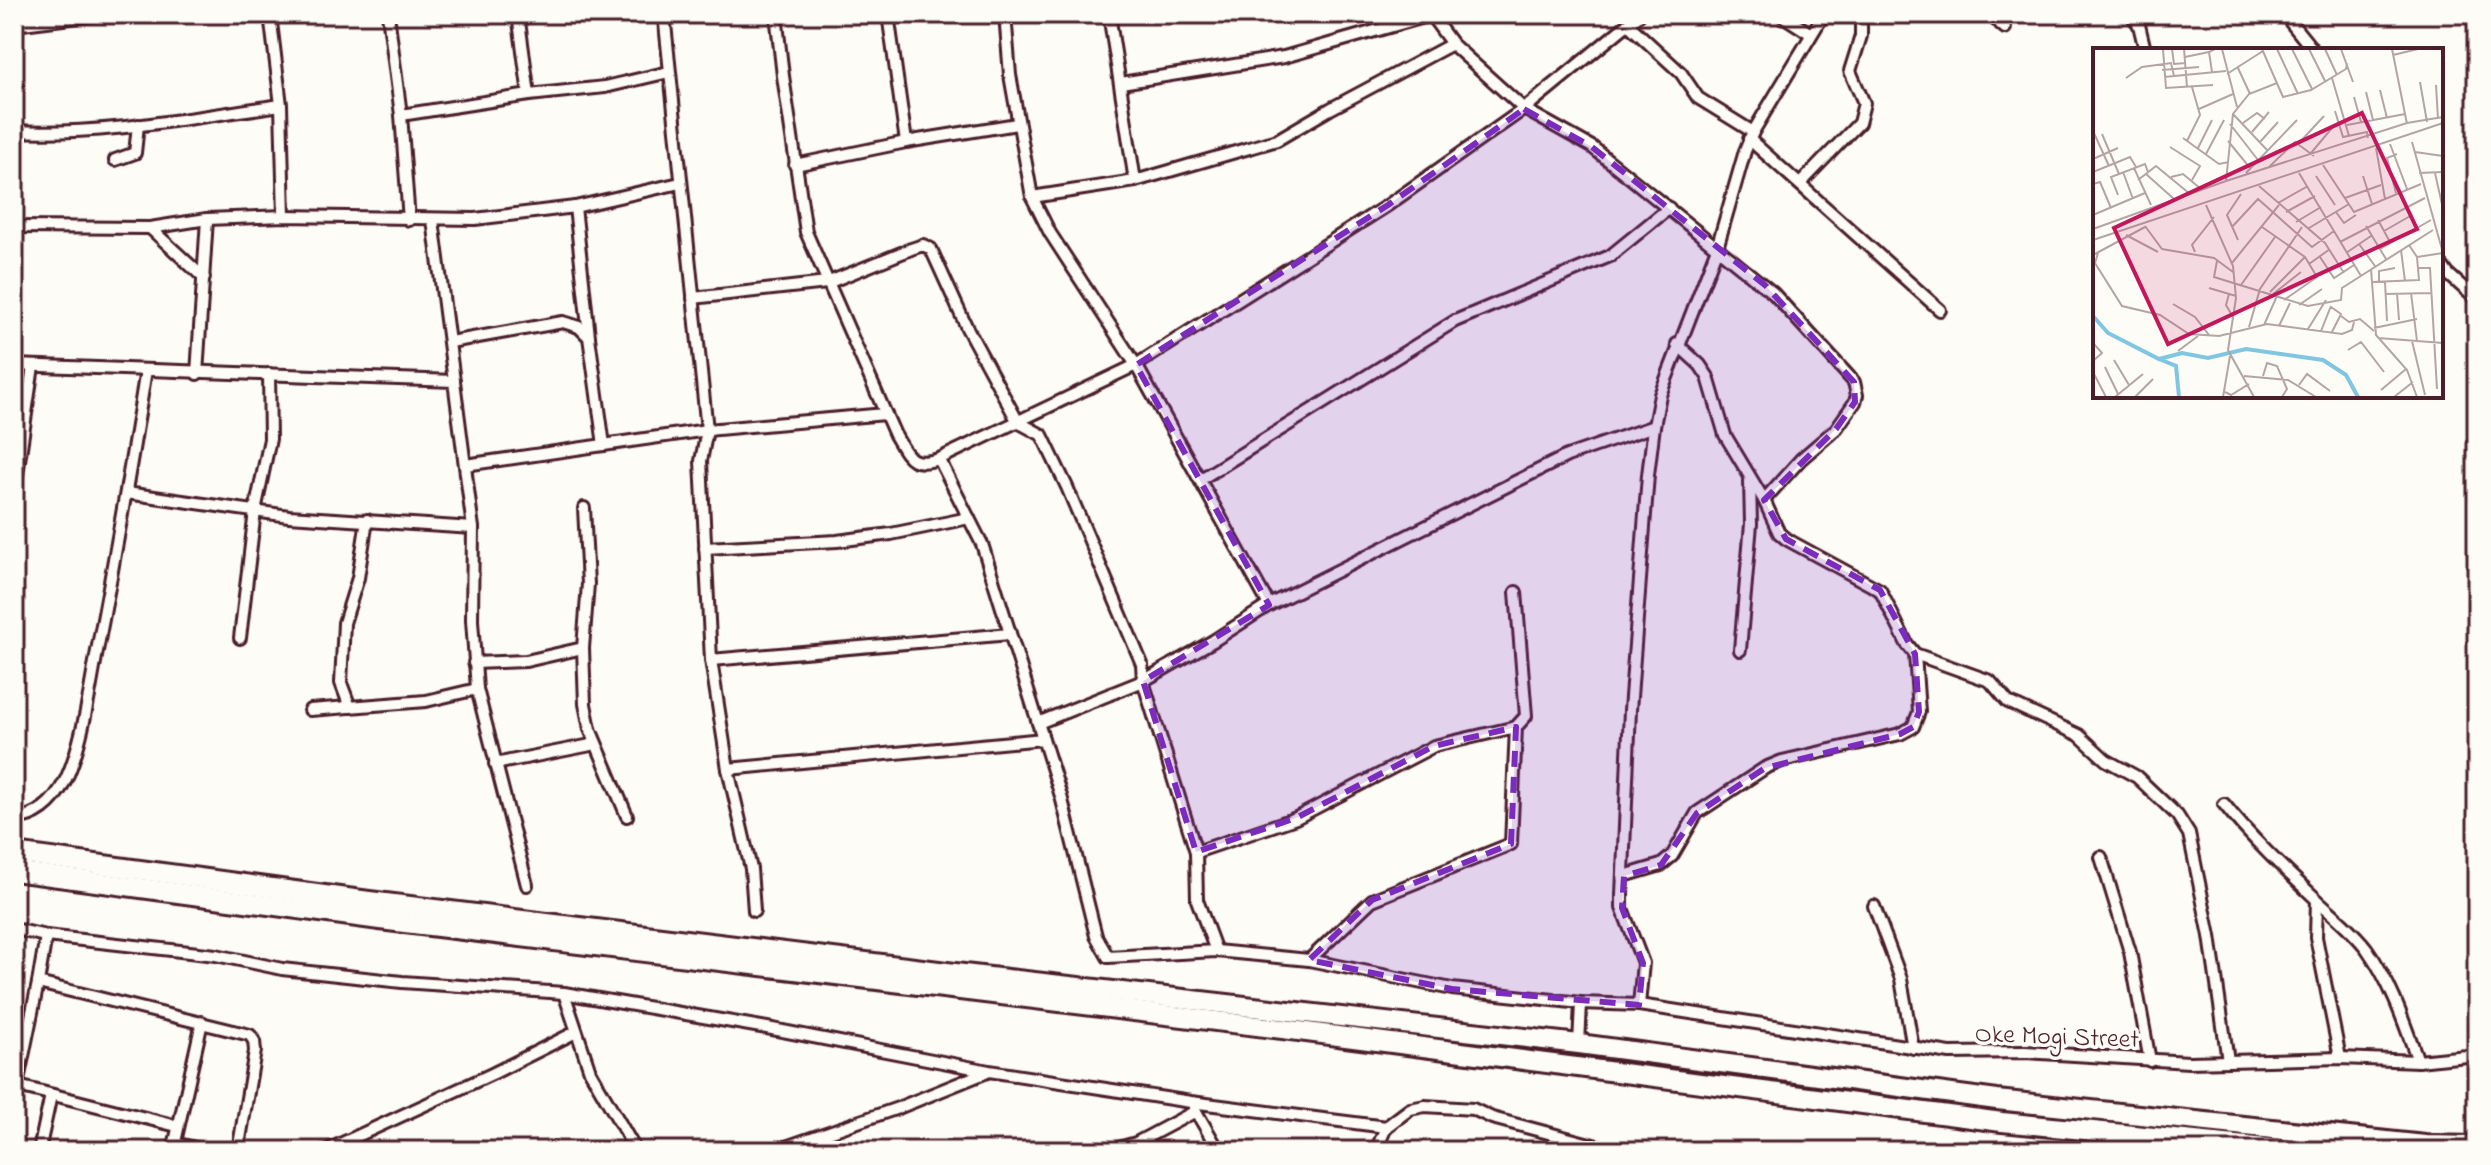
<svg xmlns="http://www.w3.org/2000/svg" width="2491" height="1165" font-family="'Indie Flower',sans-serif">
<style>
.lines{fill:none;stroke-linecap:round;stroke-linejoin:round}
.street-casing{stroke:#4a1f2b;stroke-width:16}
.highway-casing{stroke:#4a1f2b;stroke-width:24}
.street{stroke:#fdfcf7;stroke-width:10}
.highway{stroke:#fdfcf7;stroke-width:18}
.marked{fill:#7b2cbf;fill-opacity:0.2;stroke:#7b2cbf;stroke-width:6;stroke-dasharray:16 10;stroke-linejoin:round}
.labels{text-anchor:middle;stroke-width:7;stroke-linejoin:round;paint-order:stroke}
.street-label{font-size:26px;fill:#4a1f2b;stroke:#fdfcf7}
.inset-river{fill:none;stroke:#80c6e1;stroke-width:4}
.inset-road{fill:none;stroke:#b5a4a5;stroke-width:2}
.view{fill:#c2185b;fill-opacity:0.15;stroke:#c2185b;stroke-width:4}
.inset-edge{fill:none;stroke:#4a1f2b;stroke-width:4}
</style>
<rect width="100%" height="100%" fill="#fdfcf7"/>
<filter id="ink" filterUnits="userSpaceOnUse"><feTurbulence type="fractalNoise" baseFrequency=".0125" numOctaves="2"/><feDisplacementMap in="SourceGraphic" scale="16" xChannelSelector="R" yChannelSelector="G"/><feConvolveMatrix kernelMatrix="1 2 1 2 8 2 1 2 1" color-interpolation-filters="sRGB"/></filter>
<g filter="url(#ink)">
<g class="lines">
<defs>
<g id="street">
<path d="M270,14L281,105L284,216"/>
<path d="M388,14L401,115L409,220"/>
<path d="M518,14L529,95"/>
<path d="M664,14L707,430L701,461L711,660L728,769L751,869L754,911"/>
<path d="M776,14L783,76L806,232L895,435C909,458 910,467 939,459L1136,365L1272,279L1388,205L1524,109L1640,14"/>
<path d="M888,14L906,142"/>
<path d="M1005,14L1010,75L1032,197L1050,233L1136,365L1269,605"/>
<path d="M1109,14L1135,181"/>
<path d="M1430,14L1452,44L1524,109L1592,147L1773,293L1854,382L1857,395L1855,402L1836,429L1801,459L1764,500"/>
<path d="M1780,14L1811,34"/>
<path d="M1989,14L2005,28"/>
<path d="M2131,14L2139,25L2145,50"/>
<path d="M2284,14L2313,50"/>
<path d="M14,25L104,14"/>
<path d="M1629,25L1681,73L1698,98L1753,132"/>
<path d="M1121,83L1284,57L1431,15"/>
<path d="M401,115L529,95L605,87L669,72"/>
<path d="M14,131C101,136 195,117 281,105"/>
<path d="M1749,139L1940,310"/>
<path d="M115,160L135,153L138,125"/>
<path d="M795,165L906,142L1017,124"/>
<path d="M1800,184L1859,123L1864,103L1850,71L1861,36V14"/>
<path d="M1032,197L1135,181L1277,140L1330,109L1452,44"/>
<path d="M575,207L589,336"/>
<path d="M433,220L454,381"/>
<path d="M14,227L150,228L207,219L284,216L475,219L575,207L680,183"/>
<path d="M150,228L204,278"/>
<path d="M2441,264L2448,274L2477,300"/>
<path d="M693,298L827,283L911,249L923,245L931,249L967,328L1018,422L1042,435L1067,487L1142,664L1143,681L1196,852L1296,818L1434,746L1516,727"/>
<path d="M450,342L563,322L579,327L589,337L604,445"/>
<path d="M1677,344L1700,365L1708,377L1725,435L1764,500L1779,533L1786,539L1880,590L1907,644L1915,654L1990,681L2008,702L2079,735L2106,760L2137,777L2177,815L2189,834L2210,936L2228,1061"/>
<path d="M14,365L454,381L473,528L472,620L477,689L527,885"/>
<path d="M197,374L207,219"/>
<path d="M939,459L982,544L1061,796L1096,936L1108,957L1216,951L1309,960L1452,989L1581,1003L1639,1005L1950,1053L2025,1052L2189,1062L2340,1058L2418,1061L2477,1055"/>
<path d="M465,465L707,430L885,414"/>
<path d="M1201,479L1455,321L1610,256L1669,208"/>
<path d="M126,493L289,516L473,528"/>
<path d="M14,495L33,366"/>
<path d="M584,508L588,584L583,648L585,704L590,729L627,816"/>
<path d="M705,548L837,541L891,534L969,518"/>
<path d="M240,638L255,511L270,439L269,374"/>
<path d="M1740,650L1751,524L1750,481"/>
<path d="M711,660L1010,634"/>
<path d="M474,663L526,661L583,648"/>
<path d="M350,707L341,683L344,623L358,578L367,520"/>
<path d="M310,710L426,701L477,689"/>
<path d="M1038,723L1143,681L1213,641L1269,605L1567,456L1654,426"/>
<path d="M495,764L596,744"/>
<path d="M728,769L1043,739"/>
<path d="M2224,804C2251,838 2283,868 2314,897C2332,914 2352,929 2367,949C2391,983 2404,1022 2418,1061"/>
<path d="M14,819C38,817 54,802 65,781C82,747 90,689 97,651C115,558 131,464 146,370"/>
<path d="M1196,852L1197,900L1216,951"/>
<path d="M2101,857L2130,952L2150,1061"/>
<path d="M1624,876L1661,865L1672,856L1697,813L1765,768L1782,761L1900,734L1913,727L1919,712L1915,654"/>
<path d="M2317,900L2316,937L2340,1058"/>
<path d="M1874,906L1901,979L1913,1048"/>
<path d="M14,929L46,936L216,955L282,969L402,982L564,993L767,1028L989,1071L1191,1102L1386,1127L1410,1109L1425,1106L1473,1109L1492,1118L1616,1151"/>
<path d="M46,936L38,983L250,1035L254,1041L255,1051L238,1151"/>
<path d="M1309,960L1372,900L1511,844L1516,727L1526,716L1516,592"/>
<path d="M564,993L590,1071L636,1151"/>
<path d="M1639,1005L1643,963L1622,908V895L1630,710L1648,475L1654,426L1660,395L1717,248L1745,151L1753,132L1824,14"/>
<path d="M1579,1044L1581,1003"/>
<path d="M14,1085L177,1126"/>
<path d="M17,1086L38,983"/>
<path d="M1194,1108L1219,1151"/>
<path d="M174,1143L209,1151"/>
<path d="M39,1151L51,1095"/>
<path d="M173,1151L202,1022"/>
<path d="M325,1151L494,1073L576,1032"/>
<path d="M774,1151L898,1108L987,1072"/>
<path d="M1108,1151L1136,1143L1196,1111"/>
<path d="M1376,1151L1386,1127"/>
</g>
<g id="highway">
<path d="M14,853L369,901L955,973L1579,1044L1997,1100L2425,1145L2477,1146"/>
<path d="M14,871L380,920L1299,1031L2002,1122L2296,1151"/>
</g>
</defs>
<use href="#street" class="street-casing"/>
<use href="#highway" class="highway-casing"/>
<use href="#street" class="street"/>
<use href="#highway" class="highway"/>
</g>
</g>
<path class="marked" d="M1524,109L1592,147L1766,286L1854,382L1855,402L1836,429L1764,500L1786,539L1880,590L1915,654L1919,712L1913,727L1900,734L1765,768L1697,813L1661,865L1624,876L1622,908L1643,963L1639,1005L1452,989L1309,960L1372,900L1511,844L1516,727L1434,746L1296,818L1196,852L1143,681L1269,605L1136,365L1388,205Z"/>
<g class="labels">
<g class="street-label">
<text transform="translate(2057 1035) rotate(2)" y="9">Oke Mogi Street</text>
</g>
</g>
<g transform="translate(2093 48)">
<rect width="350" height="350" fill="#fdfcf7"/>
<path class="inset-river" d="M0,268L15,285L66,311L89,305L115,310L153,301L230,312L253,327L265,349M66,311L83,318L86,349"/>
<path class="inset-road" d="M70,1L73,40L120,37M79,1L81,16L93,15M91,1L94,39M129,1L144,59M169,1L190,49L218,42L253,21L254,15M184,1L205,46M199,1L219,41M216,1L232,33M232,1L244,27M248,1L260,34M299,1L314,76M300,7L325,1M92,9L116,4M145,20L157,46M69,22L106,19M119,24L116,4L122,1M134,26L170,3M71,29L133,23M33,30L49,19L78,15L81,28M239,30L256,88M327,34L334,74M343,37L345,71M287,42L294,70M273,44L280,72M261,49L268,74M106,61L140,46M242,63L250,89L274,84L275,90M140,66L175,103M150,75L164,65L172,71M137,76L165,112M254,77L312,66M0,83L16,118M159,84L176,64M9,86L26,126M90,90L126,116L136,114M94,93L107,67L99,39M135,93L157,120M167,94L185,74M319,94L350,205L324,209M206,95L231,68M297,96L314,141M77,99L107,118L99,132M105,100L119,72M283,100L292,151M322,104L350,108M218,105L239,80M113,106L131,72M0,111L25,100M230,117L261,164L328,136M176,119L202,94L221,108M41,120L58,157M0,124L37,109L43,119M30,124L40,151M153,125L204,72M206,125L268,228M326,125L350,124M342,125L350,161M53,126L81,151M223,128L242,157M270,128L279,156M78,129L90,126L108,141M45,132L63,118L97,146M133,133L140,66L156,46L184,35M0,136L7,134L18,160M166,138L232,195L251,225M303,145L294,110L304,106M25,147L18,129L52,116L55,124M252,150L288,137M185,155L215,138M113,157L140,218L143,250L135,302L161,349M193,164L222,148M243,164L251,175L263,167M0,167L52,145M285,172L297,194M203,174L228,159M52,178L69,201L121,210L140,224M273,178L293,211M139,179L165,151L219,199L241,183M169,179L212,209L224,229L191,252M216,180L256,156M0,181L133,133L314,75L350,69M291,183L319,167M33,187L65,204M0,192L350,75M145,192L134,167L148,146M247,194L332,150M266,196L282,218M287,201L338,172M308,202L312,233M102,204L99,197L121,169M5,205L2,215L29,258L67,267L96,286L126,288L174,276L249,286L259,282L261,274M253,205L278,188M0,207L52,179M227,209L241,230L261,217M124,213L121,229L215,258L248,252L249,240L340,182M139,215L186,157M216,216L237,201M325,220H337L344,341M278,221L283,287L314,322L324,349M286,233V223L302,220M279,234L326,232L324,209L316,197M292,234L294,273M148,237L182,189M116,240L143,248M177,244L212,209M304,245L306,272M318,245L324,293M136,246L133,257L140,269M180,246L208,224M292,246L339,245M80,256L102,269L116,287M206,257L229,241M238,259L248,266L239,284M248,268L256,274L267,271L281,283M171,277L184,248M186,278L197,255M156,279L167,241L209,179M281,280L324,271M215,281L233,252M228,283L238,258M285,290L350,295M319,293L332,347M0,295L9,305L0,313M255,302L268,294L291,324M85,303L105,288M21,312L36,337M12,319L25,346M0,324L13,349M151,328L195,332L223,349M170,328L174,315L184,318L194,341L189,349M206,337L214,326L237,343M288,342L313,321M132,344L138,347L156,336M22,349L50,326M42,349L60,331M130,349L137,308M301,349L320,334"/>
<path class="view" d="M269,65L324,181L75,296L21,180Z"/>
<rect width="350" height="350" class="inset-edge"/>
</g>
<rect width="2491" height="1165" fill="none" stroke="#fdfcf7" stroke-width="48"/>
<rect x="24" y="24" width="2443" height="1117" fill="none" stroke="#4a1f2b" stroke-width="3" filter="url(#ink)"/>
</svg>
